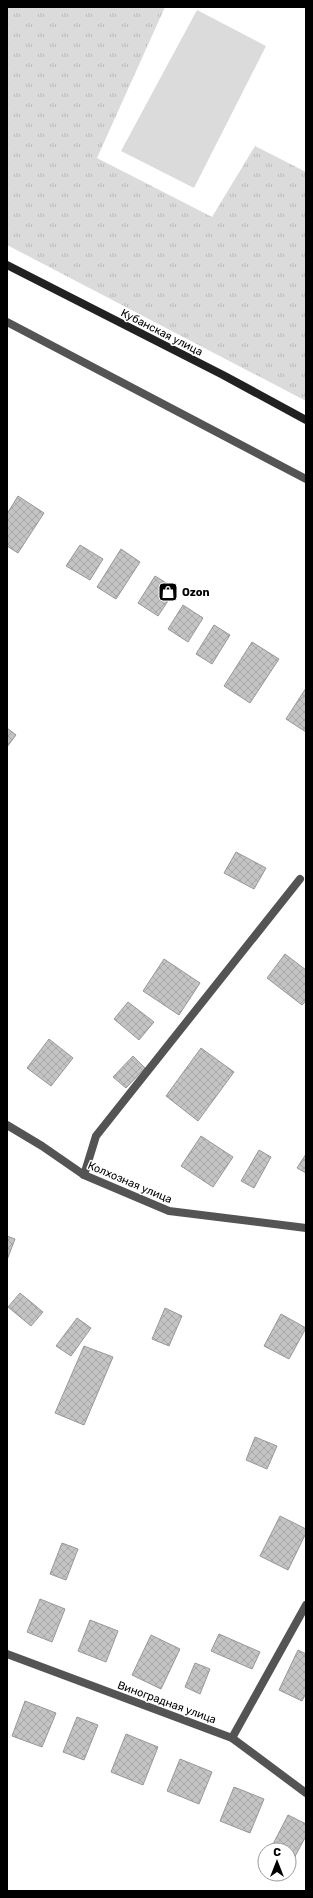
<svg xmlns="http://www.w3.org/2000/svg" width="313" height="1898" font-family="Rubik,sans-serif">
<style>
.grass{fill:url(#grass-tufts)}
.pitch{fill:#dbdbdb}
.building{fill:url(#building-cross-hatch);stroke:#989898}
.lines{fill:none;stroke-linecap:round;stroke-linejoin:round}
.service{stroke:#545454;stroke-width:8}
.minor{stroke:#545454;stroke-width:8}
.secondary{stroke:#212121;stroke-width:8}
.labels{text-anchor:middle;stroke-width:3;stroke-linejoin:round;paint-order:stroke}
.street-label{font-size:11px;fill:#000;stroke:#fff}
.poi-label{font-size:11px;font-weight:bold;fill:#000;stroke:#fff;text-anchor:start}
</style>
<defs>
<pattern id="grass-tufts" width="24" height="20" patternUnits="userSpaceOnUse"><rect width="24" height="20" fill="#dbdbdb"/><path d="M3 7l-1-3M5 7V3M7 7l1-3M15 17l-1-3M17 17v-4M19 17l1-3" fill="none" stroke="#bababa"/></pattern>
<pattern id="building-cross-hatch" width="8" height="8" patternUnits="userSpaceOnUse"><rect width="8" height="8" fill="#c4c4c4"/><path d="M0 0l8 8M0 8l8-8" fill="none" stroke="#a7a7a7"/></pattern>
</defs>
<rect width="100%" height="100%" fill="#fff"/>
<path class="grass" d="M7,7H165L97,158L212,217L255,146L306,172V401L7,245Z"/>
<path class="pitch" d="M197,10L266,46L194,188L121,151Z"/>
<g class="building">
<path d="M18,496L44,513L18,553L7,546V514Z"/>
<path d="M80,545L103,559L90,580L66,566Z"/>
<path d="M121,549L140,562L116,599L97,587Z"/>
<path d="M155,576L176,589L158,616L138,603Z"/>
<path d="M183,605L203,618L188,642L168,629Z"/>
<path d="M214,625L230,635L212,664L196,654Z"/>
<path d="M252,642L279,659L250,703L224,686Z"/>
<path d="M306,688V732L286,719Z"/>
<path d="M7,728L16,735L7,747Z"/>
<path d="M236,852L266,868L254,889L224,873Z"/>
<path d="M285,954L306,970V1001L302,1005L267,978Z"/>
<path d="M164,959L200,983L179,1015L143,991Z"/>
<path d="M128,1002L154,1022L139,1040L114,1019Z"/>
<path d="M49,1039L73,1058L51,1086L27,1068Z"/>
<path d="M201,1048L234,1072L198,1121L166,1096Z"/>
<path d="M133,1056L145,1068L126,1088L113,1077Z"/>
<path d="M201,1136L233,1157L213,1187L181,1166Z"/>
<path d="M259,1150L271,1157L254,1188L241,1181Z"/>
<path d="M306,1154V1173L297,1168Z"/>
<path d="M7,1236L15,1239L7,1260Z"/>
<path d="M20,1293L43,1312L31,1326L8,1307Z"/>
<path d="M165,1308L182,1316L169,1346L152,1339Z"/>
<path d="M281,1314L306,1328L289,1359L264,1346Z"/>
<path d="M77,1318L91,1328L71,1356L56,1346Z"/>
<path d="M84,1346L113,1357L84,1425L55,1413Z"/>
<path d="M255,1437L277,1446L267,1469L246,1460Z"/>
<path d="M280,1516L306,1529V1533L288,1570L260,1556Z"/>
<path d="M62,1543L78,1549L66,1580L50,1574Z"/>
<path d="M40,1599L65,1609L52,1642L27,1632Z"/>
<path d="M90,1620L118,1631L106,1662L78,1651Z"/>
<path d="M219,1634L260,1652L252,1669L211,1651Z"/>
<path d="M151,1635L180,1649L161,1689L132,1675Z"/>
<path d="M298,1650L306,1654V1693L302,1701L279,1690Z"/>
<path d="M195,1663L210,1669L200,1694L185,1687Z"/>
<path d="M25,1701L56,1713L42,1747L12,1736Z"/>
<path d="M77,1717L98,1725L84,1760L63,1752Z"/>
<path d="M126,1734L158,1747L143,1785L111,1772Z"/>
<path d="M180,1759L212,1772L199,1804L167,1791Z"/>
<path d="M234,1787L264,1799L250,1833L220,1821Z"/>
<path d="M288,1815L306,1824V1836L292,1862L289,1860V1850H270Z"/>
</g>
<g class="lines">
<g class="service">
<path d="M7,322L306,479"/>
<path d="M84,1175L96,1136L300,879"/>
</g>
<g class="minor">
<path d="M7,1125L42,1146L84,1175L169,1211L306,1228"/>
<path d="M7,1654L232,1738L306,1793"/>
<path d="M232,1738L306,1605"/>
</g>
<path class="secondary" d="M7,265L223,375L306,420"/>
</g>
<defs>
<symbol id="shop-square" viewBox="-11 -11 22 22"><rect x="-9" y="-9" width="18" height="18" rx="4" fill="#000" stroke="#fff"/><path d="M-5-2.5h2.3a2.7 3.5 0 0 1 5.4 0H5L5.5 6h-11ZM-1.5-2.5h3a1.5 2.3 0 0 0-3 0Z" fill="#fff"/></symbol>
</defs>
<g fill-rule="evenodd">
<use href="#shop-square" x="157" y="581" width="22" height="22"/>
</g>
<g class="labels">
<g class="street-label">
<text transform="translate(162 332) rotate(27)" y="4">Кубанская улица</text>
<text transform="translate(130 1182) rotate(23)" y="4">Колхозная улица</text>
<text transform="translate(167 1702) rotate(20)" y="4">Виноградная улица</text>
</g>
<g class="poi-label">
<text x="182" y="596">Ozon</text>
</g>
</g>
<rect width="313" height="1898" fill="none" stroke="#000000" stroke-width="16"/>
<g transform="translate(277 1862)"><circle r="19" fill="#ffffff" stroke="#999999"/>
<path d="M0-3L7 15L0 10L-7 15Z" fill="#000000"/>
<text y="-6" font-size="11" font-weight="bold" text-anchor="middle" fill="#000000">С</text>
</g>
</svg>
